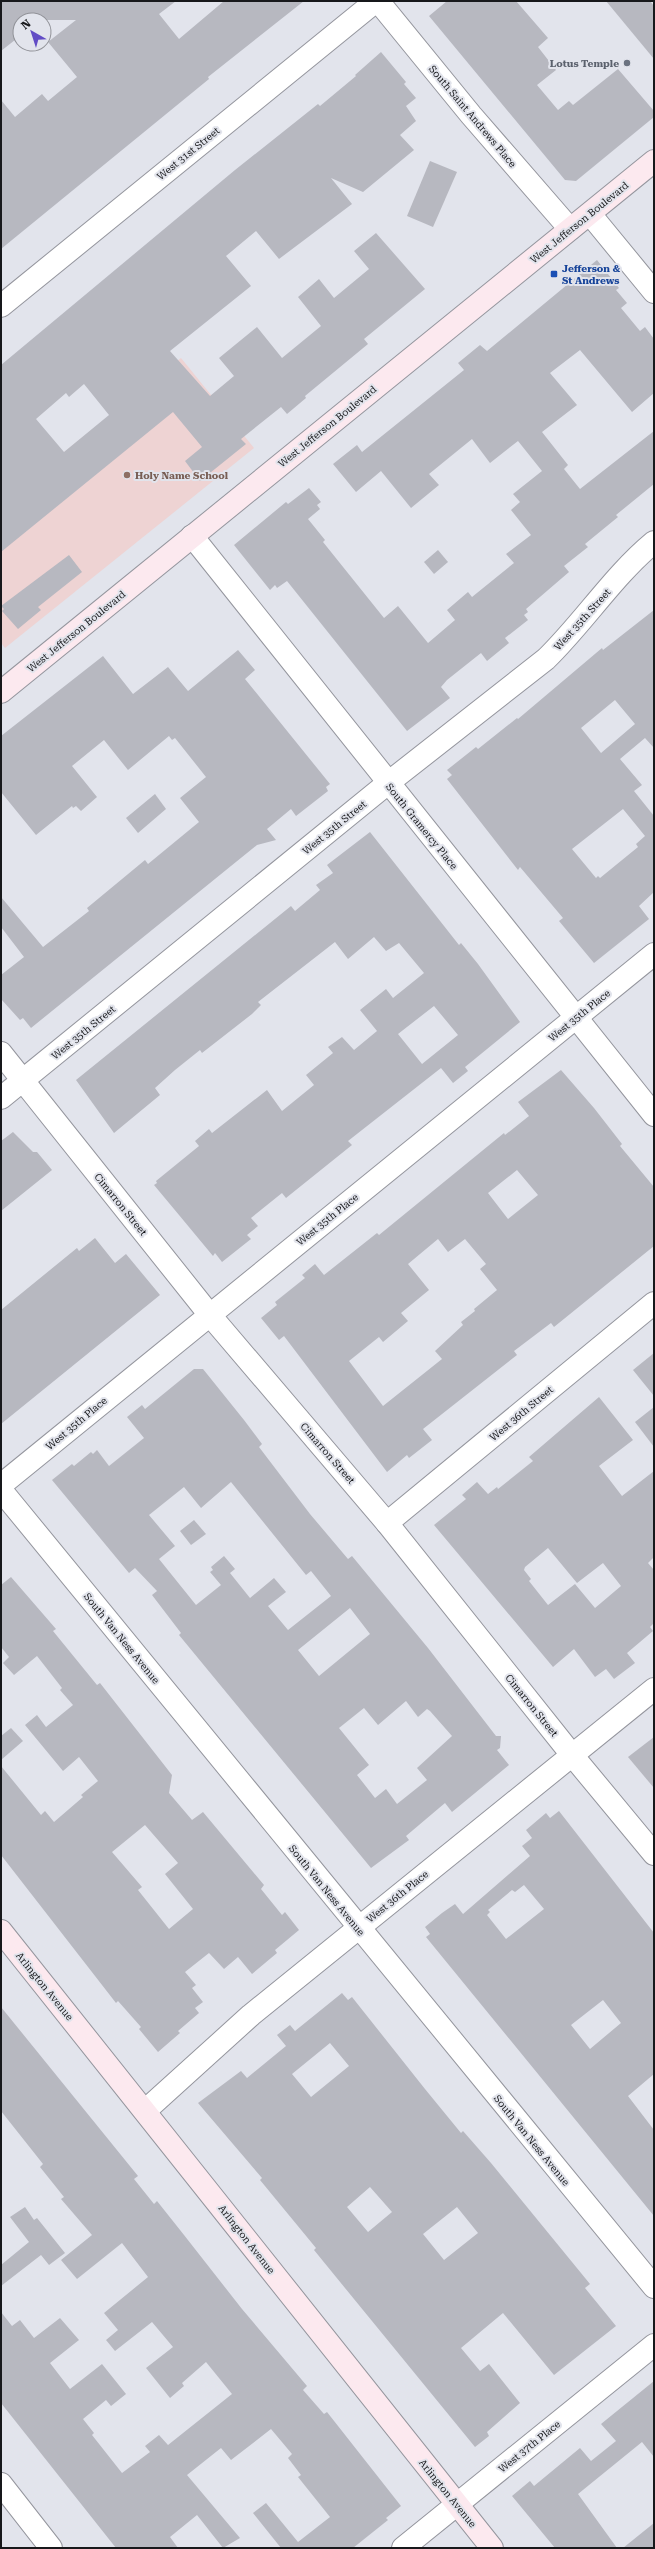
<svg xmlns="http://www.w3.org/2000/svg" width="655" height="2549" font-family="'Roboto Serif',serif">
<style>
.education{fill:#eed3d3}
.building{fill:#b7b8c0;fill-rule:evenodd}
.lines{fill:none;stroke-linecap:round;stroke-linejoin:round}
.minor-casing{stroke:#94959d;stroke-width:24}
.secondary-casing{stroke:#94959d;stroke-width:24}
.minor{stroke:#fff;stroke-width:22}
.secondary{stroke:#fce9ef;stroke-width:22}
.worship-dot{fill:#6b7280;stroke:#e2e4ec;stroke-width:1.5}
.transit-dot{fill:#1a4fb4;stroke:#e2e4ec;stroke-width:1.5}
.education-dot{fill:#8d6e63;stroke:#e2e4ec;stroke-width:1.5}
.labels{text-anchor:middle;stroke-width:4;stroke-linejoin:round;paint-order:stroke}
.worship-label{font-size:10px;font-weight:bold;fill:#5b616d;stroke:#e2e4ec;text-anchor:end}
.street-label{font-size:10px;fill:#17181b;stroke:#e2e4ec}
.transit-label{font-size:10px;font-weight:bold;fill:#164399;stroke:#e2e4ec;text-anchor:start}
.education-label{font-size:10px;font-weight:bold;fill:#785e54;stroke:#e2e4ec;text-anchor:start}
</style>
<rect width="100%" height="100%" fill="#e2e4ec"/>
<path class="education" d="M181,358L254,448L5,648L1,643V503Z"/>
<g class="building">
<path d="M1,1H176L159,14L179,39L224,1H304L208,77L209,79L1,249V100L15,117L42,94L48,101L77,77L48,42L76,20H20V36L1,51Z"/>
<path d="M447,1H516L548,38L538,47L556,70L537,85L558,110L569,101L573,105L618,69L654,111V117L576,181L565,180L429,16Z"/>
<path d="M606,1H650L654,6V59Z"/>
<path d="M381,52L406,82L404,84L416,98L406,106L416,121L400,135L414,150L363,192L331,178L352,204L279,259L256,231L226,256L251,286L170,351L210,396L234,376L219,358L257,327L282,358L321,326L298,297L319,279L334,298L369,269L354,251L376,233L425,289L364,339L368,344L305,396L306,398L287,414L281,407L241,439L246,444L200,481L185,461L202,447L173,412L1,552V365L235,170L318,104L320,106L356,76L355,75ZM84,384L109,415L64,452L36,419L66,393L69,397Z"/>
<path d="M430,161L457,172L433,227L407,216Z"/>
<path d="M597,260L619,288L616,290L627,303L621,308L640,331L645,327L654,339V393L632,412L580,350L550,373L577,405L542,432L568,465L564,469L580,489L654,431V484L616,515L618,517L585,544L588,547L564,566L569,572L526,609L528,612L524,615L528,620L505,638L509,643L487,661L481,653L447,680L441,687L450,698L407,731L287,581L277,588L275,585L270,590L234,545L286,502L288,504L309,488L321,502L317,505L320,509L308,519L325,540L323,542L384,618L398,606L428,643L455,620L447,610L468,592L472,597L514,563L506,554L531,535L511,510L520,502L513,494L542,471L518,441L490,463L472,439L429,474L439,485L411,508L381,471L356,492L333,464L357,445L362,452L464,370L458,363L480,345L487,351Z"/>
<path d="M438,550L448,562L434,574L424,562Z"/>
<path d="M69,555L82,572L38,607L41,610L18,629L2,611L4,609L1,606Z"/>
<path d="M654,610V748L645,738L620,759L642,785L634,791L654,816V892L639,906L649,919L594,963L559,921L563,918L520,867L518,870L447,779L452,775L447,770L476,747L478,749L517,718L518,719L602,648L603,650ZM615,700L635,724L601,753L581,728ZM623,809L645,836L636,844L638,847L600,878L598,876L596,878L572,849Z"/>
<path d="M238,650L255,670L245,679L330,784L326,787L328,791L296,816L291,809L267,829L276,840L257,845L31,1028L23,1018L20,1020L1,999V975L24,957L1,927V897L43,947L89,911L87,908L145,860L148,864L199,822L180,798L206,777L175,738L172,740L169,736L128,770L104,740L72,766L97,797L81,811L76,806L73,808L72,806L36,835L1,792V736L103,656L133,694L168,667L188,691Z"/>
<path d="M155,794L166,809L138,833L126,818Z"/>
<path d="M370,832L459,945L461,943L478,964L520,1022L465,1067L468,1071L453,1083L441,1068L348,1141L352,1145L286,1198L282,1193L251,1218L258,1226L247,1235L251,1239L222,1262L215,1253L213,1256L179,1215L154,1185L157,1183L156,1181L199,1146L195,1141L209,1129L212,1133L267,1090L282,1111L314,1085L306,1075L333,1053L328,1047L342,1037L354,1050L377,1031L360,1010L386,989L393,998L424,973L399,943L386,951L374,937L348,959L335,942L258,1002L261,1005L252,1014L202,1053L200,1050L175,1070L155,1088L160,1095L114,1133L76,1080L291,906L295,911L320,890L316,885L333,873L327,865ZM434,1006L458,1035L422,1064L398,1034Z"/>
<path d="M561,1070L594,1108L622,1144L620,1146L654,1187V1246L554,1327L551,1323L514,1351L517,1355L423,1429L432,1440L409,1458L407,1455L387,1472L284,1336L279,1340L261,1318L277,1305L275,1302L305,1278L302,1275L315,1264L324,1275L377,1233L379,1235L504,1133L505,1135L529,1116L518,1102ZM517,1170L538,1195L508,1219L488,1193ZM438,1239L448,1252L465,1239L486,1264L480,1269L497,1290L474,1309L475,1311L461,1322L463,1325L435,1351L442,1359L383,1406L349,1361L379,1337L383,1342L408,1321L401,1313L429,1290L408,1264Z"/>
<path d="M13,1132L33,1152H37L52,1170L1,1211V1141Z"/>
<path d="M95,1238L115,1263L126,1254L160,1295L1,1424V1310L77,1248L79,1251Z"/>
<path d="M654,1353V1396L633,1370Z"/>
<path d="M194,1369H203L244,1420L262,1444L259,1447L310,1514L348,1559L352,1556L428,1648L496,1736H501L500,1748L497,1750L509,1765L452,1812L445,1803L406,1836L409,1840L371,1868L179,1635L181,1633L152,1595L157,1591L135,1568L129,1573L52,1480L72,1464L74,1466L91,1452L93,1454L97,1450L109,1466L144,1438L127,1417L142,1405L145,1409ZM231,1482L306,1575L311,1571L331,1596L288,1630L268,1606L286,1592L274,1578L250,1598L230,1573L235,1569L224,1556L211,1567L213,1570L210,1572L221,1585L196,1605L159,1559L175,1546L149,1515L184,1487L201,1508ZM350,1608L370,1634L319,1676L298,1650ZM406,1701L418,1717L427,1709L430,1711L452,1736L417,1768L427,1780L397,1804L386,1789L375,1798L357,1775L369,1765L339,1728L364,1708L378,1725Z"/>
<path d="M599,1397L633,1440L599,1466L622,1496L654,1471V1557L648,1563L654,1570V1623L650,1627L653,1631L627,1653L635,1663L614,1679L606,1669L595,1677L574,1649L553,1667L434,1525L466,1499L462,1495L477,1482L488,1494L497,1487L498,1489L533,1461L529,1457ZM548,1548L577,1583L603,1563L621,1586L595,1608L575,1584L548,1605L529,1581L531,1579L524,1570L525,1567Z"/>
<path d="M654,1407V1447L635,1422Z"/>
<path d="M194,1520L206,1534L191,1545L180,1531Z"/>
<path d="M11,1577L56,1629L53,1631L97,1685L100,1683L172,1775L169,1793L192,1820L203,1812L264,1885L261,1889L282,1915L285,1912L299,1930L275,1950L277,1953L252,1974L238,1957L224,1969L209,1953L185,1972L196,1985L192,1988L203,2002L195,2008L199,2013L178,2031L180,2033L158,2052L139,2029L141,2027L118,2001L116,2003L1,1855V1766L41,1815L45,1811L54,1822L83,1797L81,1795L98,1781L79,1757L63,1771L25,1725L37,1715L46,1727L73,1705L60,1690L62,1688L37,1656L14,1675L3,1663L9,1657L1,1647V1585ZM145,1825L178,1863L165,1874L193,1909L169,1929L138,1890L142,1887L112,1852Z"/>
<path d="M11,1728L23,1741L1,1760V1736Z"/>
<path d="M654,1737V1788L628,1757Z"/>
<path d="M559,1811L654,1933V2074L628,2096L654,2130V2216L426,1937L430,1934L425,1927L442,1913L455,1904L463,1914L530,1856L522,1846L532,1838L526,1830L546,1813L550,1818ZM524,1885L544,1909L506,1939L487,1915L490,1912L488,1910L512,1890L515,1892ZM603,2000L621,2023L590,2049L571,2025Z"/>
<path d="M342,1993L348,2000L352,1997L425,2089L461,2133L463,2131L491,2163L590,2284L585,2288L616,2326L554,2375L503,2313L461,2348L480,2371L489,2364L520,2403L487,2432L489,2436L475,2447L336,2277L314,2250L316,2248L260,2180L262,2178L198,2103L241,2071L247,2078L286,2046L277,2035L290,2025L295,2031ZM330,2043L349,2066L311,2097L292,2074ZM370,2187L392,2212L368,2232L347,2207ZM457,2207L478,2233L444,2260L423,2234Z"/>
<path d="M1,2007L138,2176L134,2179L154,2204L157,2201L184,2235L242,2309L307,2386L303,2390L324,2414L327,2412L401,2506L386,2518L388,2520L353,2548H281L253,2513L266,2503L298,2542L330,2517L298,2477L301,2475L288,2458L292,2454L271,2429L231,2460L221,2448L187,2475L240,2538L223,2548L197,2515L170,2537L178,2548H116L1,2403V2312L12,2326L20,2320L34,2338L60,2318L79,2340L50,2363L70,2389L102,2364L126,2394L111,2406L106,2400L83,2419L94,2433L92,2435L122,2473L150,2452L145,2446L159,2435L168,2445L232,2394L206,2362L182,2383L184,2386L170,2398L146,2368L173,2347L152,2322L115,2351L106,2340L118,2330L104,2313L148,2277L122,2243L77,2279L61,2260L92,2235L61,2199L64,2197L40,2167L43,2164L1,2111Z"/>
<path d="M25,2207L34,2220L37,2218L65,2253L49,2265L41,2255L1,2286V2265L29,2242L10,2217Z"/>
<path d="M654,2381V2457L642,2442L578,2494L617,2548H555L512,2496L530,2481L534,2486L580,2448L591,2461L616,2441L601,2424Z"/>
<path d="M654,2523V2548H623Z"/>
</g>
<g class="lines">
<defs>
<g id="minor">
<path d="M378,1L471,115L570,229"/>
<path d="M590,214L654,292"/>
<path d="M1,306L376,1"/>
<path d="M192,536L654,1115"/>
<path d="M1,1053L209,1314L387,1523L572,1755L654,1854"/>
<path d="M1,1098L388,783L546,659C584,622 613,576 654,542"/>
<path d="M1,1485L654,954"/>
<path d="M1,1490L654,2287"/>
<path d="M387,1523L654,1303"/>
<path d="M146,2110L251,2015L654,1689"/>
<path d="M1,2484L51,2548"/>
<path d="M403,2548L654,2345"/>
</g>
<g id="secondary">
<path d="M1,692L654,161"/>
<path d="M1,1931L492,2548"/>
</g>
</defs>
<use href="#minor" class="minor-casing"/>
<use href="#secondary" class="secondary-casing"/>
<use href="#minor" class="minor"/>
<use href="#secondary" class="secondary"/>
</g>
<circle class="worship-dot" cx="627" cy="63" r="4"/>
<rect class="transit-dot" x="550" y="270" width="8" height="8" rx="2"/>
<circle class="education-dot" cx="127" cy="475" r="4"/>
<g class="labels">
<g class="worship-label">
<text x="619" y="67">Lotus Temple</text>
</g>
<g class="street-label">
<text transform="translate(473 116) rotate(50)" y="4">South Saint Andrews Place</text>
<text transform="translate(188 153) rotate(-39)" y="4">West 31st Street</text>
<text transform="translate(579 222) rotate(-39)" y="4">West Jefferson Boulevard</text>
<text transform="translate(327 426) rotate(-39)" y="4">West Jefferson Boulevard</text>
<text transform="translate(582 619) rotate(-48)" y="4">West 35th Street</text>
<text transform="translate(76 631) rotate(-39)" y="4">West Jefferson Boulevard</text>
<text transform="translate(422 826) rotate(51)" y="4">South Gramercy Place</text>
<text transform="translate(334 827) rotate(-39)" y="4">West 35th Street</text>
<text transform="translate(579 1015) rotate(-39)" y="4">West 35th Place</text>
<text transform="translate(83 1032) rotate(-39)" y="4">West 35th Street</text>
<text transform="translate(121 1204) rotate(51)" y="4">Cimarron Street</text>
<text transform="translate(327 1219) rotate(-39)" y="4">West 35th Place</text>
<text transform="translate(521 1413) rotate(-40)" y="4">West 36th Street</text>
<text transform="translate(76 1423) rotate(-40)" y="4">West 35th Place</text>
<text transform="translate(328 1453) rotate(49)" y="4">Cimarron Street</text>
<text transform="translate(122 1638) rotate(51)" y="4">South Van Ness Avenue</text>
<text transform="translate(532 1705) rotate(51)" y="4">Cimarron Street</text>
<text transform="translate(327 1890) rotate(51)" y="4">South Van Ness Avenue</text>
<text transform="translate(397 1896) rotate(-39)" y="4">West 36th Place</text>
<text transform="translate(45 1986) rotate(51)" y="4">Arlington Avenue</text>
<text transform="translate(532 2140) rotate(51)" y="4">South Van Ness Avenue</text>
<text transform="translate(247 2239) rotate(52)" y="4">Arlington Avenue</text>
<text transform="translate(529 2446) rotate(-39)" y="4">West 37th Place</text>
<text transform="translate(448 2493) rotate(51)" y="4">Arlington Avenue</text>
</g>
<g class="transit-label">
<text x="562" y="272">Jefferson &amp;<tspan x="562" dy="12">St Andrews</tspan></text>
</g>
<g class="education-label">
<text x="135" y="479">Holy Name School</text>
</g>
</g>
<rect width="655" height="2549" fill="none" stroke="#17181b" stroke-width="4"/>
<g transform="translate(32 32) rotate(321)"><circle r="19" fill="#e2e4ec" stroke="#919298"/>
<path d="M0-3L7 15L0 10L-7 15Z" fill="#624cc5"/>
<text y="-6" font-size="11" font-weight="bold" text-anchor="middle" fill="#17181b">N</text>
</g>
</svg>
